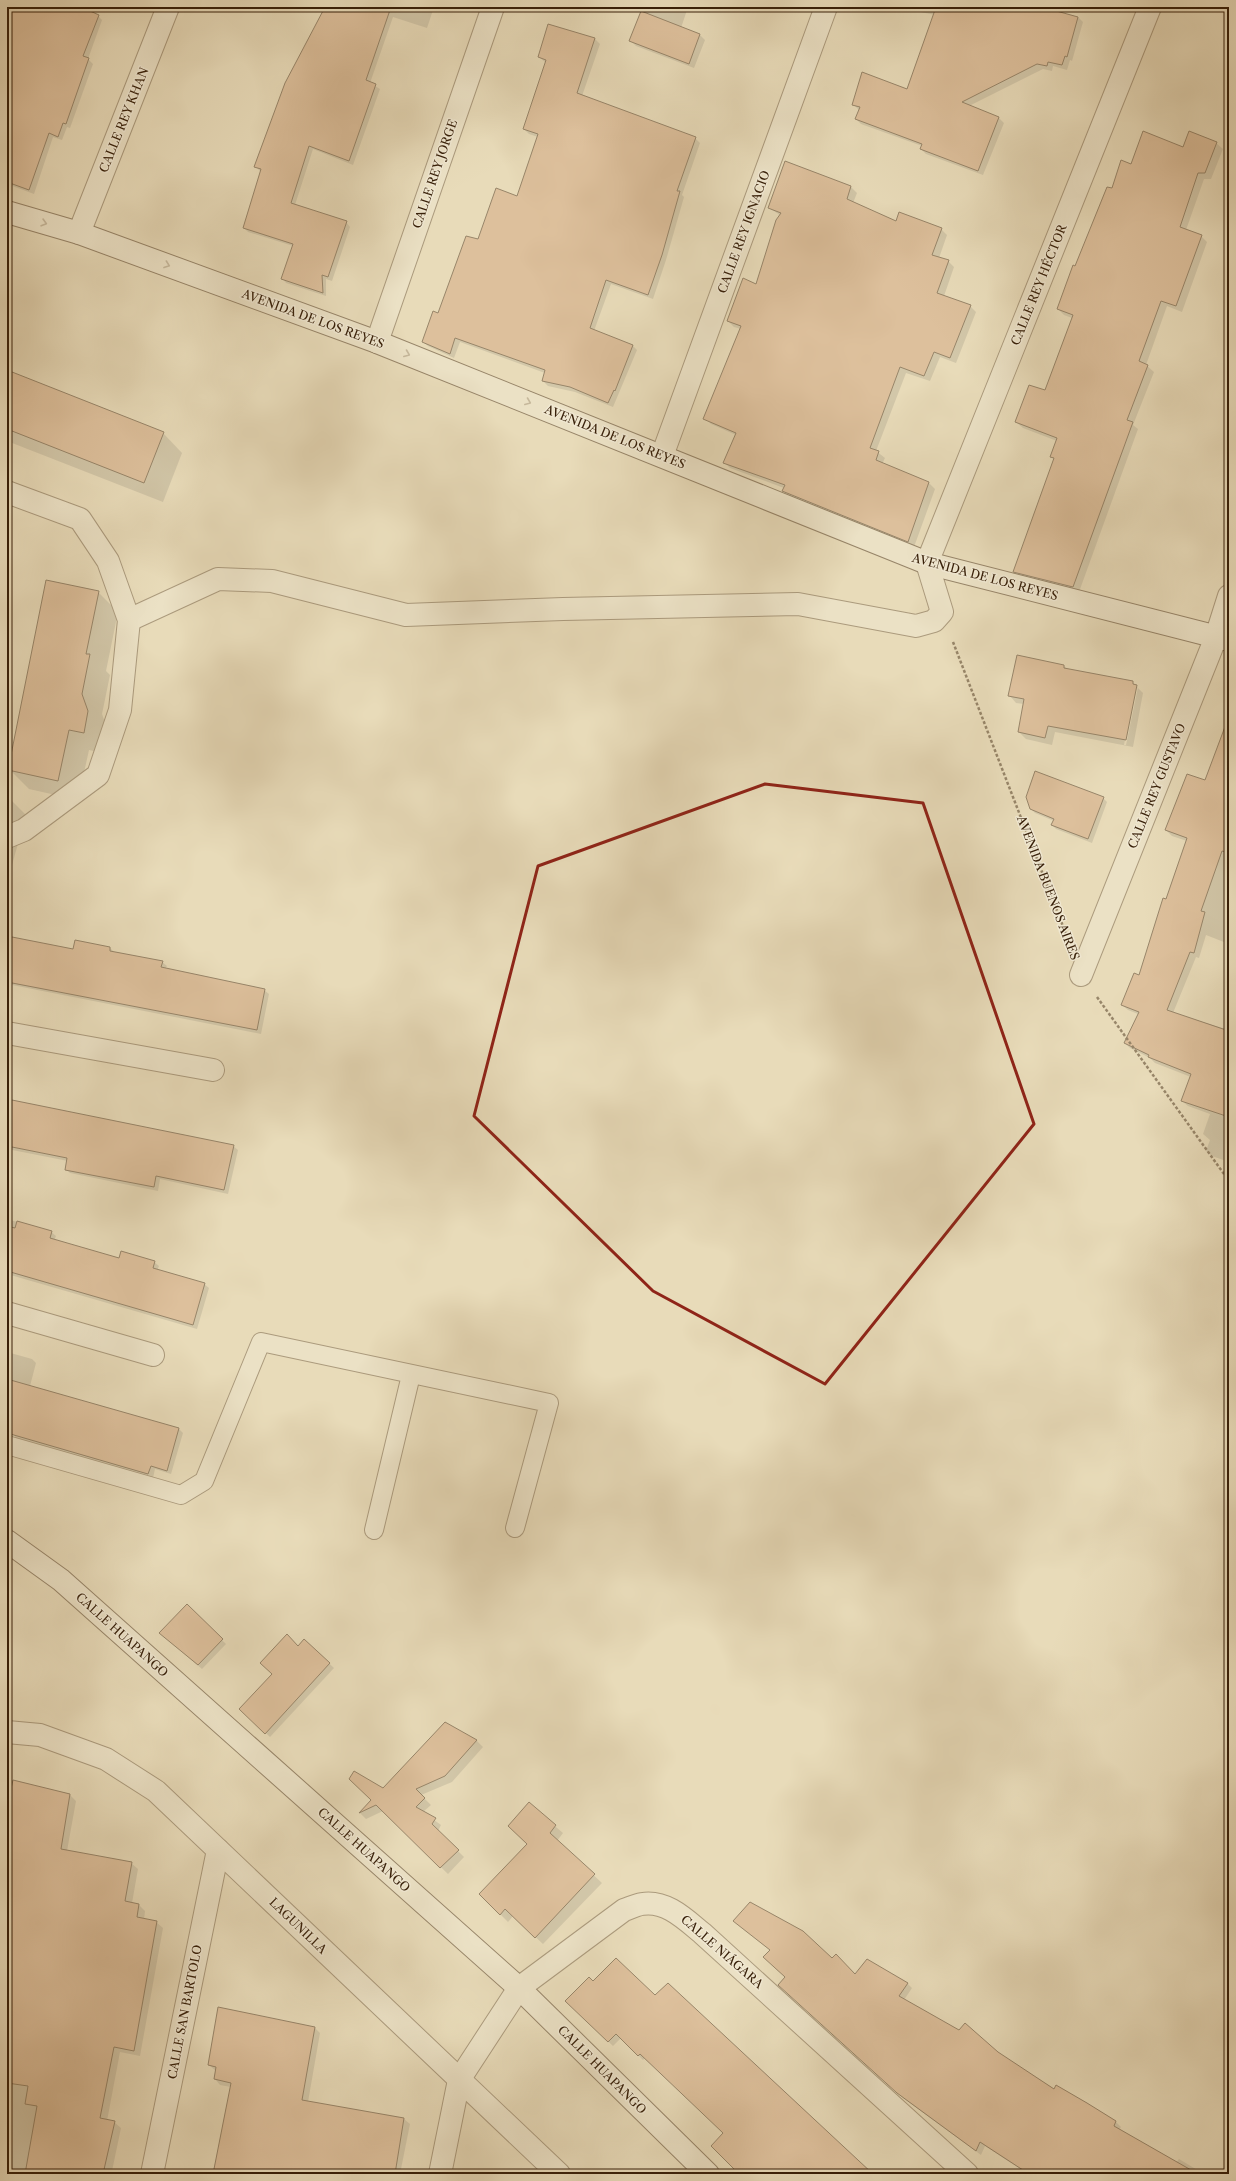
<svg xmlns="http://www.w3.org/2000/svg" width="1236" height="2181" font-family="'Libre Caslon Text',serif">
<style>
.shadow{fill:#0003;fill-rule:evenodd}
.building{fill:#d19f79;stroke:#371f08}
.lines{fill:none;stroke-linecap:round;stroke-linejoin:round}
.lane-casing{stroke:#634e34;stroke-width:20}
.street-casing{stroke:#634e34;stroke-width:24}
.secondary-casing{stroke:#371f08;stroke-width:24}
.path{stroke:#371f08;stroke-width:2.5;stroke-dasharray:3 2;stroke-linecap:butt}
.lane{stroke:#f0e8d2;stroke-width:18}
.street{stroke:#f0e8d2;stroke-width:22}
.secondary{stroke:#f0e8d2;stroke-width:22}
.oneway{stroke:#9d8e77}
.marked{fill:none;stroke:#8f2418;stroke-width:3;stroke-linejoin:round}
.labels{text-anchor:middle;stroke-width:3;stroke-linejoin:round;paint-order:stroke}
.street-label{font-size:12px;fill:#371f08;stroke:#f0e8d2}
</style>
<rect width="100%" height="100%" fill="#e8dbb9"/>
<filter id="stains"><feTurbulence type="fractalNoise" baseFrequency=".005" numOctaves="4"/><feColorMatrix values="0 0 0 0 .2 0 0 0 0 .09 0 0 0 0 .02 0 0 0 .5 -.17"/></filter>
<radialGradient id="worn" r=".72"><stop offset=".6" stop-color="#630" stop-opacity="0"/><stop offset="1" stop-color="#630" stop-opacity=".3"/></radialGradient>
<g class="shadow">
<path d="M7,7H78L98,16L102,20L88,59L93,64L70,128L67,127L62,140L53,137L34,194L7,184Z"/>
<path d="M317,7H434L427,28L393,17L370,83L380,89L353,165L313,149L295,205L346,222L350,227L332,281L326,279V296L286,283L282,278L293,246L248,232L244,228L261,172L256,167L324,12Z"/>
<path d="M643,7H688L681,28L700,35L705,40L694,68L636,46L631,41Z"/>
<path d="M897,7H1038L1078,17L1083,22L1072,61L1070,60L1067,70L1053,66L1052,71L1043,69L969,106L999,118L1004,123L983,175L926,154L921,149L922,146L861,124L856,119L859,110L853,104L908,90L935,15Z"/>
<path d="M549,25L595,39L600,44L582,96L695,138L700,143L682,195L684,197L666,260L653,299L611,284L594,331L633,346L637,350L613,407L575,392L548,386L543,381L545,373L460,342L454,358L428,346L423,342L479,240L518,197L538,137L529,134L524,129L546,63L539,57Z"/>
<path d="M1216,143L1223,149L1211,179H1204L1186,230L1201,236L1207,242L1182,312L1167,306L1146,365L1154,372L1133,425L1138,429L1079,592L1020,578L1014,572L1055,460L1051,456L1057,441L1023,428L1016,422L1045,392L1072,318L1064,315L1058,309L1076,267L1112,190L1131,165L1183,148Z"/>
<path d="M786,163L851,187L857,193L853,203L897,222L941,229L947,235L939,258L948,261L954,267L944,296L970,306L976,312L956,363L940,357L930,381L906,373L876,451L885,458L882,464L928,482L935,489L914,547L789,497L783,491L784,488L730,468L724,462L736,435L711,424L705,418L741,329L734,327L728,321L757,285L780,215L769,208Z"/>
<path d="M7,371L163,433L182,453L163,502L7,441Z"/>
<path d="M98,592L118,612L106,671L110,675L102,714L108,731L103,753L89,750L78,800L29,789L9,769Z"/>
<path d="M1064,666L1068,670L1132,682L1143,693L1133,747L1055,732L1052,745L1026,739L1019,732L1024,704L1016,703L1010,696ZM1135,687H1138L1126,745H1124Z"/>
<path d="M1229,745V944L1206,935L1199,958L1196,957L1173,1013L1229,1030V1162L1212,1156L1206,1151L1210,1140L1203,1134L1210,1114L1188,1106L1182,1101L1191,1077L1155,1063L1150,1058L1130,1048L1125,1043L1138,1014L1128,1010L1122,1005L1140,976L1187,841L1172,836L1166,830L1206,782Z"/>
<path d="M7,796L26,815L12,865L7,864Z"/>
<path d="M1103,798L1107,802L1092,843L1056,829L1052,825L1054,821L1035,813L1031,809Z"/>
<path d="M7,932L8,937L74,951L110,948L114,952L162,962L167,966L165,969L264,990L269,994L261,1034L7,984Z"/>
<path d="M7,1101L233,1146L238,1150L228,1194L160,1179L158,1191L70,1173L66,1169L68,1161L7,1149Z"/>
<path d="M7,1219L51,1232L56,1236L54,1241L119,1260L154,1262L159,1266L157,1271L204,1284L209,1288L197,1329L7,1274Z"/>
<path d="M7,1352L32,1359L36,1363L30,1386L179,1429L183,1433L171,1474L155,1469L153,1478L16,1438L7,1427Z"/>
<path d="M187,1606L226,1644L202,1669L165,1637Z"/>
<path d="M304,1640L334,1668L270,1737L241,1709Z"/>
<path d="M476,1740L483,1747L452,1782L421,1795L431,1805L423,1812L441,1825L438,1831L464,1857L448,1874L383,1811L366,1819L360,1813L383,1789Z"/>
<path d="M70,1795L76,1801L67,1851L131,1863L138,1869L132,1903L139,1905L145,1911L144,1920L156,1922L163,1928L140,2056L120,2052L107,2121L114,2122L121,2128L112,2171L117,2174H7V1810Z"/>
<path d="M529,1804L563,1833L557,1841L602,1883L543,1944L513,1916L508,1922L480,1894L529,1844Z"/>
<path d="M740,1926L832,1959L856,1976L907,1983L912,1988L904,2000L998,2053L1054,2090L1056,2086L1116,2122L1121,2127L1119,2130L1176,2163L1179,2159L1204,2174H1028L985,2146L981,2155L903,2098L784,1990L786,1977L771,1951Z"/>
<path d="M593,1983L655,1996L872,2174H741L725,2133L645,2058L643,2060L621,2038L613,2046L566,2001Z"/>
<path d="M315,2028L320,2033L308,2102L404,2119L410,2124L400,2174H214L231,2087L220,2085L215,2079L216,2071L209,2065Z"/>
</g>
<g class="building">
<path d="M7,7H81L99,15L83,56L89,58L66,124L63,123L58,137L49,133L29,190L7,182Z"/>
<path d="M325,7H391L366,80L376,84L349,161L309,146L291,203L347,221L328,277L322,275L323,293L281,279L293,244L243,228L261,169L254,167L285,83Z"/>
<path d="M936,7H1042L1078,17L1067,57L1065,56L1062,65L1048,62L1047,66L1037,64L962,102L999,117L978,171L920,149L922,144L855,119L860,107L852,105L862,72L907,89Z"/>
<path d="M641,11L700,34L689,64L629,41Z"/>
<path d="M548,24L595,38L577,93L696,137L677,191H680L662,255L648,295L606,280L590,328L633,345L615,391L614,390L608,403L570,387L542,381L545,370L455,338L450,354L422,342L433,311L438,313L466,236L478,239L496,188L517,196L538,134L523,129L546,60L538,57Z"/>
<path d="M1143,131L1183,147L1189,131L1217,142L1205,173H1198L1180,227L1202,235L1176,306L1161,301L1139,361L1148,365L1127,420L1133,422L1073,587L1013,572L1054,458L1050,457L1057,438L1015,422L1029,385L1045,390L1073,315L1057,309L1073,265L1075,266L1107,187L1112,188L1121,160L1131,164Z"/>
<path d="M785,161L851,186L847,199L896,221L899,212L942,228L932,255L949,260L937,293L971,305L950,358L934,352L924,376L900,367L870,448L879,451L876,460L929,482L908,542L782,491L785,485L723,463L736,433L703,419L741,326L727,321L743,278L756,284L776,220L781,213L768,208Z"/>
<path d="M7,370L164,432L144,483L7,429Z"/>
<path d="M46,580L99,591L86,654H90L82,694L88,711L84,733L69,730L58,781L8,770Z"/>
<path d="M1017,655L1064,665V668L1133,681V684L1137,685L1126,740L1048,726L1045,738L1018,732L1024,699L1008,696Z"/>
<path d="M1226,724H1229V853L1222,851L1201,911L1205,912L1194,953L1190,952L1167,1010L1229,1031V1117L1181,1101L1191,1074L1148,1057L1149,1055L1124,1043L1139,1012L1121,1005L1134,973L1139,975L1163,898L1166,899L1187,838L1165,830L1187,774L1205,780Z"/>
<path d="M1035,771L1104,797L1088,839L1051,825L1054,819L1030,809L1026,797Z"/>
<path d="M7,936L73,949L75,940L110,947V951L163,961L161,967L265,989L257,1030L7,982Z"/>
<path d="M7,1099L234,1145L224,1190L156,1176L154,1187L65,1170L67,1158L7,1146Z"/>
<path d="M17,1221L52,1231L50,1238L119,1258L121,1251L155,1261L153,1268L205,1283L193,1325L7,1271V1226L15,1228Z"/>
<path d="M7,1379L179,1428L167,1471L151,1466L148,1474L7,1433Z"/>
<path d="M187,1604L223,1639L198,1665L159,1633Z"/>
<path d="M287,1634L298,1646L304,1639L330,1663L265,1734L239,1709L272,1674L260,1663Z"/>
<path d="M445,1722L477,1740L445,1776L416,1789L425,1798L416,1807L436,1818L432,1824L459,1850L440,1868L376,1805L359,1813L371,1800L349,1779L354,1771L383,1788Z"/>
<path d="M13,1780L70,1794L61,1849L132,1862L125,1901L139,1904L137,1917L157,1921L134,2051L114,2047L100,2118L115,2121L103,2174H25L37,2106L25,2104L28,2086L7,2083V1806Z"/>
<path d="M529,1802L556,1825L550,1833L595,1874L535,1938L505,1909L500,1915L479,1894L527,1844L508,1826Z"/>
<path d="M750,1902L803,1931L832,1958L836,1954L855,1974L867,1959L908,1983L899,1996L959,2030L965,2023L998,2052L1054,2089L1056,2085L1087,2103L1116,2121L1114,2126L1198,2174H1029L980,2142L976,2151L897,2093L778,1985L785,1977L763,1957L770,1950L733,1921Z"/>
<path d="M616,1958L655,1995L668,1983L873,2174H739L711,2146L723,2133L640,2054L638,2056L616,2034L608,2042L565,2001L589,1977L593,1981Z"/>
<path d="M218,2007L315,2027L302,2100L404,2118L395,2174H213L231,2083L214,2079L216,2067L208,2065Z"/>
</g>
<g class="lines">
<defs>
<g id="lane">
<path d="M7,1445L181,1495L204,1481L261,1342L549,1403L515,1528"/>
<path d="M374,1530L411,1375"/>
</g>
<g id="street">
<path d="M79,233L168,7"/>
<path d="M377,342L493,7"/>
<path d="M662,456L826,7"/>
<path d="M7,492L80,519L108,561L129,620L120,710L98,775L24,830L7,837"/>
<path d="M129,620L218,579L272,581L406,615L563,609L798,604L916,626L934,621L942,612L927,563L1150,7"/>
<path d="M1081,975L1216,637L1229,596"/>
<path d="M7,1033L213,1070"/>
<path d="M7,1313L153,1355"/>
<path d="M7,1732L40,1735L106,1759L156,1791L559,2174"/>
<path d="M152,2174L218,1850"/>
<path d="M440,2174L459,2080L519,1988L624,1910C630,1908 636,1905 642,1904C666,1900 685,1919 702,1933L967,2174"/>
</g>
<g id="secondary">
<path d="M7,212L79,233L377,342L927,563L1229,640"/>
<path d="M7,1541L61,1580L519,1988L708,2174"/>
</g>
</defs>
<use href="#lane" class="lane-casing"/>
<use href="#street" class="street-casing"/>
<use href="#secondary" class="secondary-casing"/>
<g class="path">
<path d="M953,642L1066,934"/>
<path d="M1097,997L1229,1181"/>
</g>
<use href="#lane" class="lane"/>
<use href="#street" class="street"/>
<use href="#secondary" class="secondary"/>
</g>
<defs><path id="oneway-chevron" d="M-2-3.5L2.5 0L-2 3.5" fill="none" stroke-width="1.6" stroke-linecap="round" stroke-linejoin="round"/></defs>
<g class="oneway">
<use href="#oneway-chevron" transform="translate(44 223) rotate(16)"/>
<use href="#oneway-chevron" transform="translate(167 265) rotate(20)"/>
<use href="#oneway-chevron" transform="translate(407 354) rotate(22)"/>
<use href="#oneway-chevron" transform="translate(528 402) rotate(22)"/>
</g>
<path d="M0 0H1236V2181H0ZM765,784L923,803L1034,1124L825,1384L653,1291L474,1116L538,866Z" fill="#e8dbb9" fill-opacity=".55" fill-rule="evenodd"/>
<path class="marked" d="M765,784L923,803L1034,1124L825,1384L653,1291L474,1116L538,866Z"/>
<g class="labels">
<g class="street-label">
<text transform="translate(124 120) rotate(-68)" y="4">CALLE REY KHAN</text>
<text transform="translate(435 174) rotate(-71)" y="4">CALLE REY JORGE</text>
<text transform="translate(744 232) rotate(-70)" y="4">CALLE REY IGNACIO</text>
<text transform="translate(1039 285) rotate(-68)" y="4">CALLE REY HÉCTOR</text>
<text transform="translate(313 319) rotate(20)" y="4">AVENIDA DE LOS REYES</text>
<text transform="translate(615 437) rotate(22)" y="4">AVENIDA DE LOS REYES</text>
<text transform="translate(985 577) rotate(15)" y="4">AVENIDA DE LOS REYES</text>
<text transform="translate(1157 786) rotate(-68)" y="4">CALLE REY GUSTAVO</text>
<text transform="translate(1048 888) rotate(69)" y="4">AVENIDA BUENOS AIRES</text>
<text transform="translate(122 1635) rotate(42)" y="4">CALLE HUAPANGO</text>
<text transform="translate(364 1850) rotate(42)" y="4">CALLE HUAPANGO</text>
<text transform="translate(298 1926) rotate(44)" y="4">LAGUNILLA</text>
<text transform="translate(722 1952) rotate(41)" y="4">CALLE NIÁGARA</text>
<text transform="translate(185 2012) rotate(-79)" y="4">CALLE SAN BARTOLO</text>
<text transform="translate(602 2070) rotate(45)" y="4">CALLE HUAPANGO</text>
</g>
</g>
<rect width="1236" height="2181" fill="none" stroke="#e8dbb9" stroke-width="24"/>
<rect x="8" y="8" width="1220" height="2165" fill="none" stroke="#371f08" stroke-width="2"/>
<rect x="12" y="12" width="1212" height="2157" fill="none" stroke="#371f08"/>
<rect width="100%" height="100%" filter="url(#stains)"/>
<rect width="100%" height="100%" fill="url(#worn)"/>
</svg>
